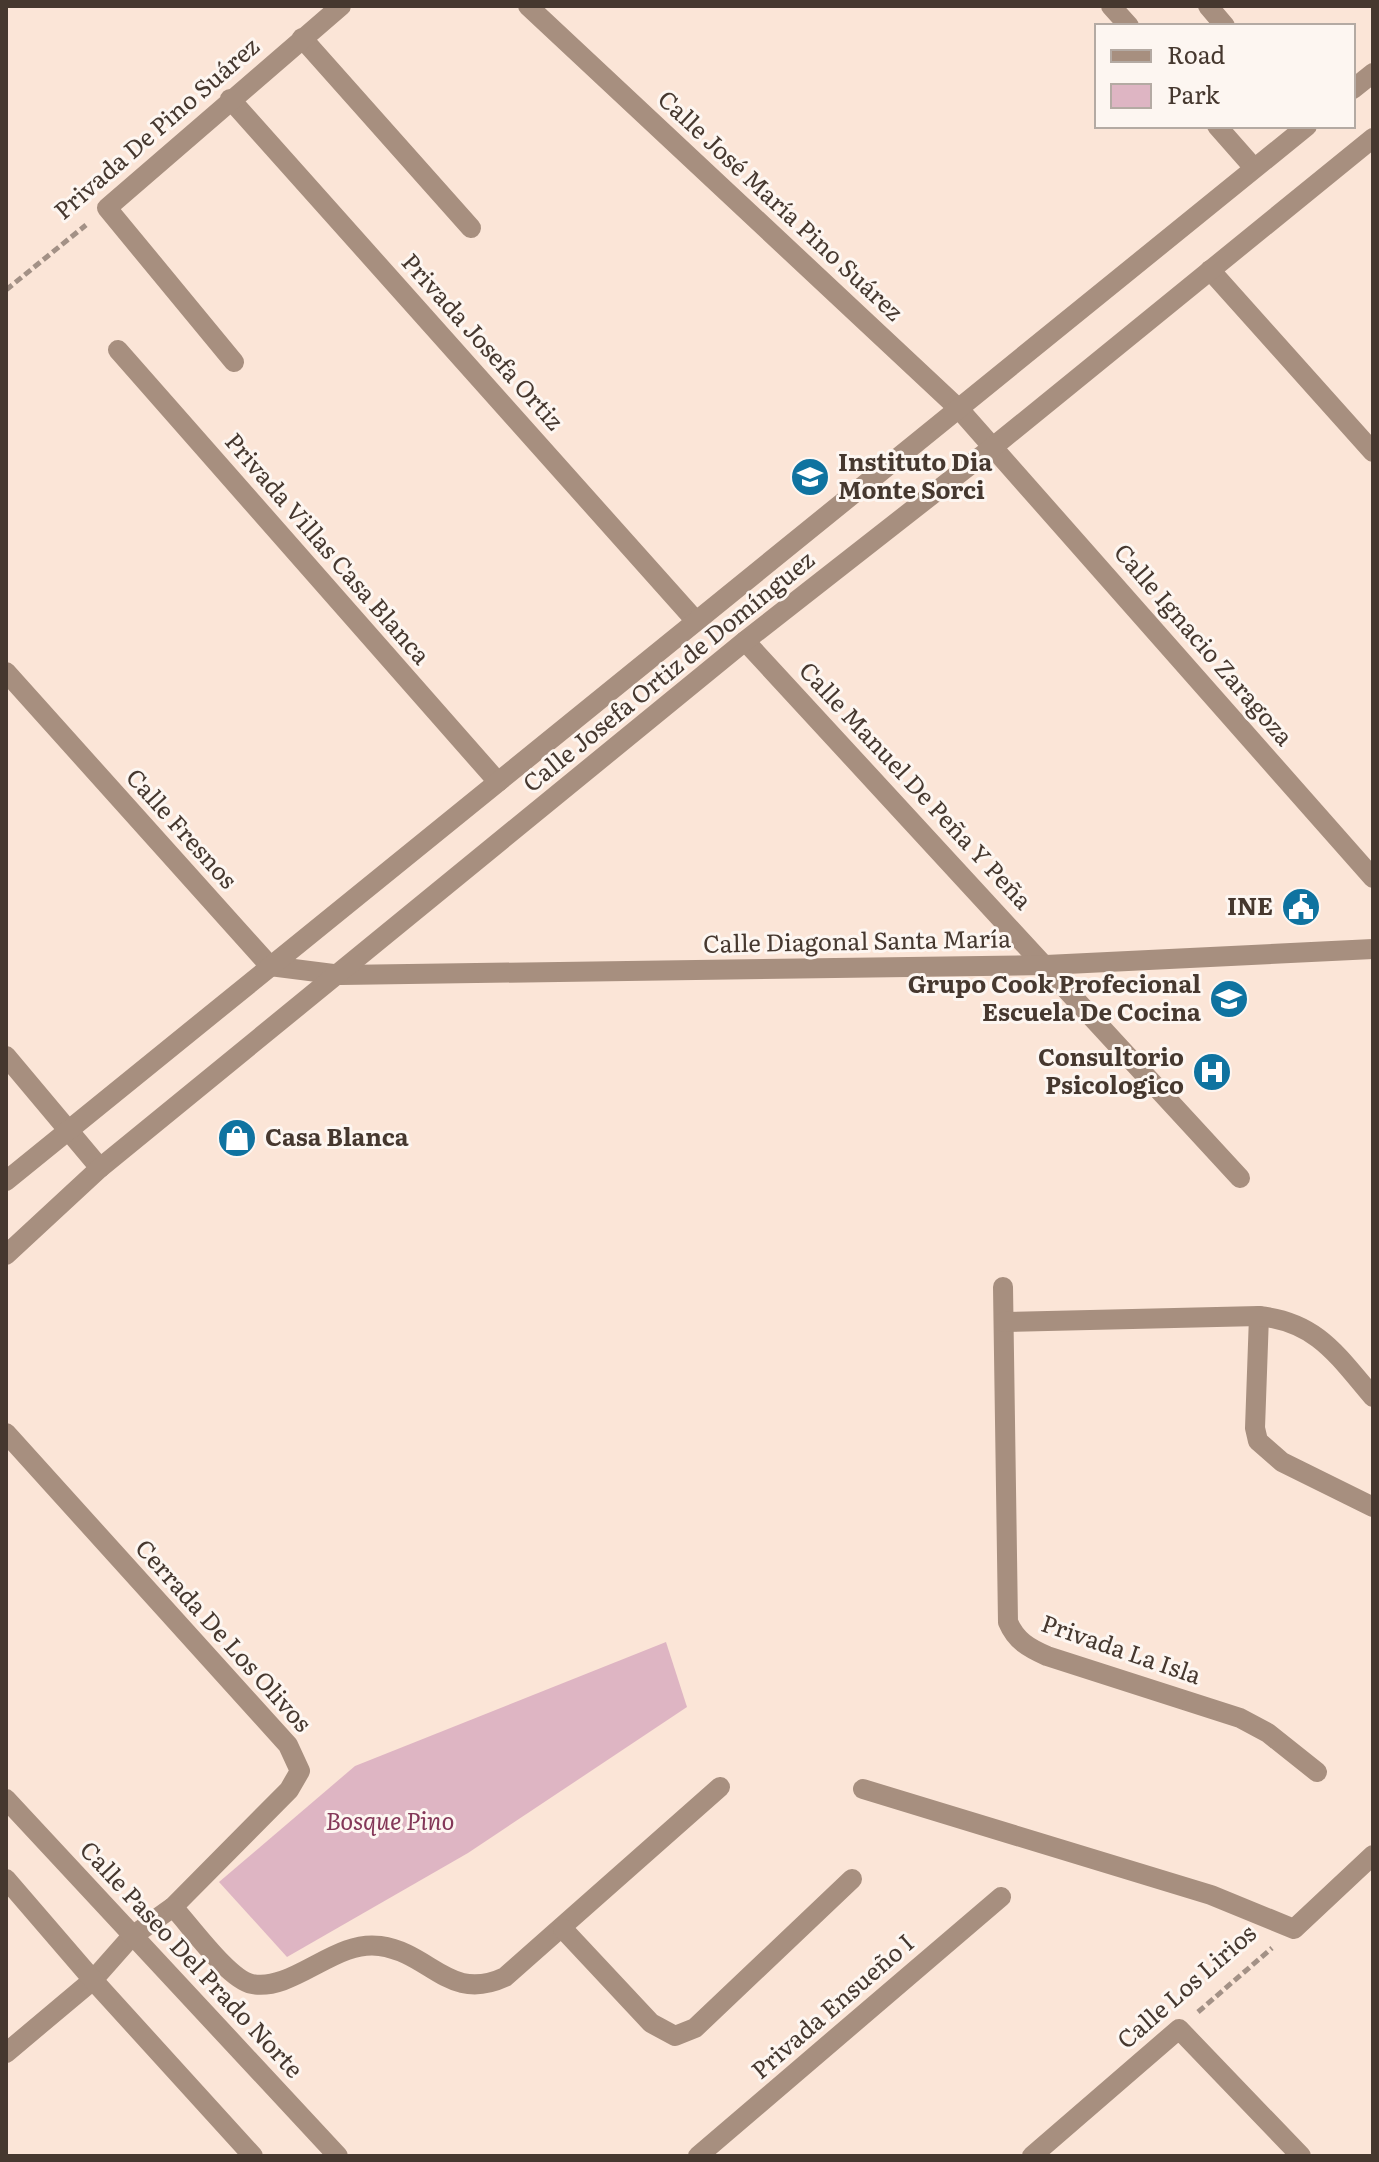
<svg xmlns="http://www.w3.org/2000/svg" width="1379" height="2162" font-family="Literata,serif">
<style>
.green{fill:#deb5c3}
.lines{fill:none;stroke-linecap:round;stroke-linejoin:round}
.path{stroke:#a39186;stroke-width:5;stroke-dasharray:8 4;stroke-linecap:butt}
.minor{stroke:#a78f7f;stroke-width:20}
.labels{text-anchor:middle;stroke-width:6;stroke-linejoin:round;paint-order:stroke}
.street-label{font-size:24px;fill:#46382f;stroke:#fdf6f1}
.poi-label{font-size:24px;font-weight:bold;fill:#46382f;stroke:#fdf6f1;text-anchor:end}
.park-label{font-size:24px;font-style:italic;fill:#843758;stroke:#fdf6f1}
</style>
<rect width="100%" height="100%" fill="#fbe5d7"/>
<path class="green" d="M666,1642L687,1707L468,1853L287,1957L219,1882L355,1766Z"/>
<g class="lines">
<g class="path">
<path d="M6,290L86,225"/>
<path d="M1198,2012L1272,1948"/>
</g>
<g class="minor">
<path d="M528,6L959,409L1373,878"/>
<path d="M1111,6L1129,26"/>
<path d="M1208,6L1225,26"/>
<path d="M302,38L471,228"/>
<path d="M1353,89L1373,73"/>
<path d="M230,99L695,620"/>
<path d="M1217,126L1254,168"/>
<path d="M1210,270L1373,452"/>
<path d="M118,350L498,782"/>
<path d="M234,362L107,208L341,6"/>
<path d="M745,641L1240,1178"/>
<path d="M6,672L270,966L341,975L1046,965L1373,949"/>
<path d="M6,1056L100,1168"/>
<path d="M6,1181L1307,126"/>
<path d="M6,1255L100,1168L745,641L993,447L1373,138"/>
<path d="M1003,1287L1008,1622C1016,1641 1029,1648 1047,1656L1240,1718L1268,1733L1317,1772"/>
<path d="M1259,1316L1255,1428L1258,1441L1282,1462L1373,1507"/>
<path d="M1004,1322L1259,1316C1317,1322 1337,1355 1373,1397"/>
<path d="M6,1433L288,1745L300,1771L289,1790L173,1907L131,1937L93,1980L6,2053"/>
<path d="M863,1789L1211,1895L1294,1929L1373,1855"/>
<path d="M6,1799L338,2156"/>
<path d="M6,1879L93,1980L253,2156"/>
<path d="M173,1907C190,1925 229,1980 252,1984C293,1992 336,1939 380,1946C431,1953 449,2003 505,1977L720,1787"/>
<path d="M563,1929L651,2023L675,2036L695,2028L852,1879"/>
<path d="M698,2156L1001,1897"/>
<path d="M1032,2156L1179,2029L1301,2156"/>
</g>
</g>
<defs>
<symbol id="school-disc" viewBox="-11 -11 22 22"><circle r="9.5" fill="#0f73a0" stroke="#fdf6f1"/><path d="M0-5L7-2L0 1L-7-2ZM-4 1L0 2.5L4 1V4Q0 6-4 4Z" fill="#fff"/></symbol>
<symbol id="civic-disc" viewBox="-11 -11 22 22"><circle r="9.5" fill="#0f73a0" stroke="#fdf6f1"/><path d="M-.6-6.5H3V-4.5H.6V-3L4-1V1h2V6H-6V1h2V-1L-.6-3ZM-1.2 2.5V6h2.4V2.5Z" fill="#fff"/></symbol>
<symbol id="university-disc" viewBox="-11 -11 22 22"><circle r="9.5" fill="#0f73a0" stroke="#fdf6f1"/><path d="M0-5L7-2L0 1L-7-2ZM-4 1L0 2.5L4 1V4Q0 6-4 4Z" fill="#fff"/></symbol>
<symbol id="hospital-disc" viewBox="-11 -11 22 22"><circle r="9.5" fill="#0f73a0" stroke="#fdf6f1"/><path d="M-5-5h3v3.5h4V-5h3V5h-3V1.5h-4V5h-3Z" fill="#fff"/></symbol>
<symbol id="shop-disc" viewBox="-11 -11 22 22"><circle r="9.5" fill="#0f73a0" stroke="#fdf6f1"/><path d="M-5-2.5h2.3a2.7 3.5 0 0 1 5.4 0H5L5.5 6h-11ZM-1.5-2.5h3a1.5 2.3 0 0 0-3 0Z" fill="#fff"/></symbol>
</defs>
<g fill-rule="evenodd">
<use href="#school-disc" x="788" y="455" width="44" height="44"/>
<use href="#civic-disc" x="1279" y="885" width="44" height="44"/>
<use href="#university-disc" x="1207" y="977" width="44" height="44"/>
<use href="#hospital-disc" x="1190" y="1050" width="44" height="44"/>
<use href="#shop-disc" x="215" y="1116" width="44" height="44"/>
</g>
<g class="labels">
<g class="street-label">
<text transform="translate(157 129) rotate(-41)" y="8">Privada De Pino Suárez</text>
<text transform="translate(780 206) rotate(43)" y="8">Calle José María Pino Suárez</text>
<text transform="translate(482 342) rotate(48)" y="8">Privada Josefa Ortiz</text>
<text transform="translate(327 549) rotate(49)" y="8">Privada Villas Casa Blanca</text>
<text transform="translate(1203 645) rotate(49)" y="8">Calle Ignacio Zaragoza</text>
<text transform="translate(669 672) rotate(-39)" y="8">Calle Josefa Ortiz de Domínguez</text>
<text transform="translate(915 786) rotate(47)" y="8">Calle Manuel De Peña Y Peña</text>
<text transform="translate(181 829) rotate(48)" y="8">Calle Fresnos</text>
<text transform="translate(857 942) rotate(-1)" y="8">Calle Diagonal Santa María</text>
<text transform="translate(223 1636) rotate(48)" y="8">Cerrada De Los Olivos</text>
<text transform="translate(1121 1650) rotate(19)" y="8">Privada La Isla</text>
<text transform="translate(191 1960) rotate(47)" y="8">Calle Paseo Del Prado Norte</text>
<text transform="translate(1187 1987) rotate(-41)" y="8">Calle Los Lirios</text>
<text transform="translate(833 2007) rotate(-41)" y="8">Privada Ensueño I</text>
</g>
<g class="poi-label">
<text x="838" y="471" text-anchor="start">Instituto Dia<tspan x="838" dy="28">Monte Sorci</tspan></text>
<text x="1273" y="915">INE</text>
<text x="1201" y="993">Grupo Cook Profecional<tspan x="1201" dy="28">Escuela De Cocina</tspan></text>
<text x="1184" y="1066">Consultorio<tspan x="1184" dy="28">Psicologico</tspan></text>
<text x="265" y="1146" text-anchor="start">Casa Blanca</text>
</g>
<g class="park-label">
<text x="390" y="1830">Bosque Pino</text>
</g>
</g>
<rect width="1379" height="2162" fill="none" stroke="#46382f" stroke-width="16"/>
<rect x="1095" y="24" width="260" height="104" fill="#fdf6f1" stroke="#b4aaa3" stroke-width="2"/>
<rect x="1111" y="50" width="40" height="12" fill="#a78f7f" stroke="#b4aaa3" stroke-width="2"/>
<text x="1167" y="64" font-size="24" fill="#46382f">Road</text>
<rect x="1111" y="84" width="40" height="24" fill="#deb5c3" stroke="#b4aaa3" stroke-width="2"/>
<text x="1167" y="104" font-size="24" fill="#46382f">Park</text>
</svg>
